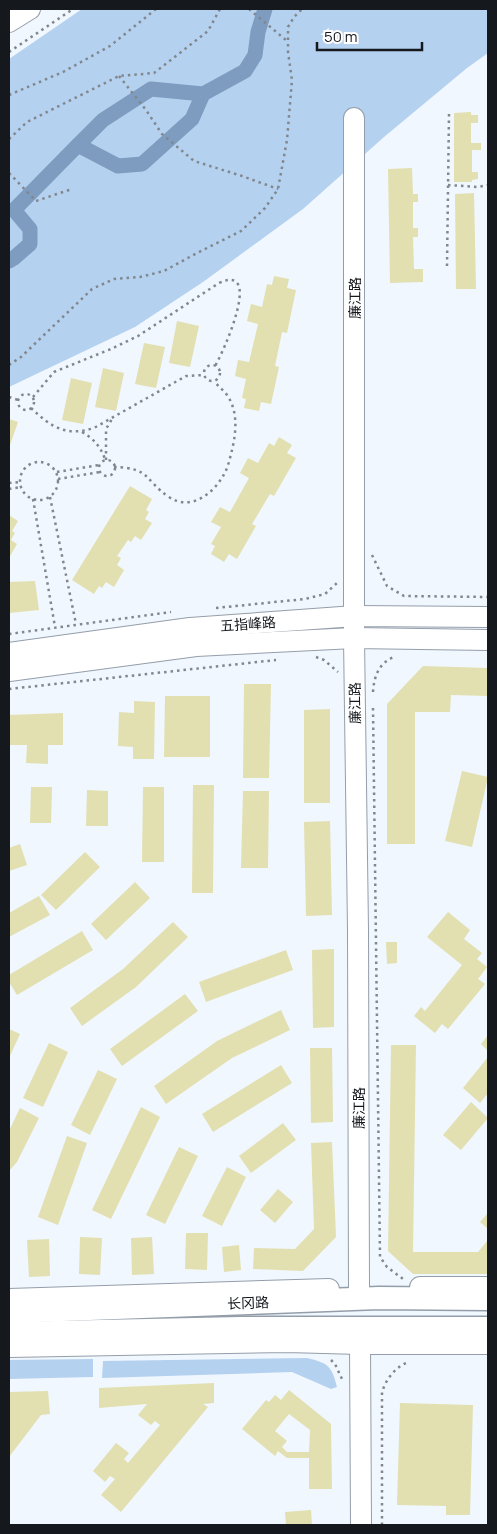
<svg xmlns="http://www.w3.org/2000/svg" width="497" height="1534" font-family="Manrope,'Noto Sans SC',sans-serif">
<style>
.green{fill:#b5d1f0}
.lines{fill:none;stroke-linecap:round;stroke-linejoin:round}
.canal{stroke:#7d9cbf;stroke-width:15}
.building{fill:#e2e0b0;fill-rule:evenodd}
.secondary-casing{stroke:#949eaa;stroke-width:22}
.primary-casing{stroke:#949eaa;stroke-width:25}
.path{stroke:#81878c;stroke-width:2.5;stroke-dasharray:2.5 4;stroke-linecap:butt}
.secondary{stroke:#fff;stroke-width:20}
.primary{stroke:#fff;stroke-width:22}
.labels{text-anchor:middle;stroke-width:5;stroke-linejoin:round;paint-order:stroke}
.street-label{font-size:14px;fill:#15191d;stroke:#fff}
</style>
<rect width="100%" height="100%" fill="#f0f7fe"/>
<g class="green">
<path d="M82,9H488V53L467,68L384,137L303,209L203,282L135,327L9,387V59Z"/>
<path d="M307,1358C328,1363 332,1366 337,1387L331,1389L292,1372L102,1378L103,1361Z"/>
<path d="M93,1359V1377L9,1379V1360Z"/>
</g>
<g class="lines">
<g class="canal">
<path d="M78,145L103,120L151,89L203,94"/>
<path d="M9,261L14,258L30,244V229L14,210L78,145L118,166L142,164L192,119L203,94L245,71L255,55L258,32L265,9"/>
</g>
</g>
<g class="building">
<path d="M471,112V115H478V123H471V143H481V150H472V172H478V179L472,180V182H454V113Z"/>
<path d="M412,168L413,194H418V202H413V228H418V237H413L414,269H423V282L390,283L388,169Z"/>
<path d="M474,193L476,289H456L455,194Z"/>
<path d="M274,276L289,279L287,288L296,290L287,333L282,332L275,366L279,367L271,404L261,402L259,411L244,408L246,399L242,398L246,379L235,376L238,360L249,362L258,324L247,321L251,304L262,307L267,284L272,285Z"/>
<path d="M177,321L199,326L190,367L169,363Z"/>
<path d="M144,343L165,347L156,388L135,384Z"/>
<path d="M103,368L124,373L116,411L95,407Z"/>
<path d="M71,378L92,383L83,424L62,420Z"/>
<path d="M9,419L18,422L9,448Z"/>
<path d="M279,437L292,445L287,453L296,458L274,496L270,494L252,524L256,526L237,559L229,554L224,562L211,554L215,546L211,544L221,527L211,522L220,507L230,512L249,478L240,473L248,458L258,463L269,443L274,446Z"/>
<path d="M130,486L152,499L146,510L149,512L145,519L152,523L141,540L135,536L131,542L128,540L117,556L121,558L117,565L124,570L114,587L106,582L102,588L99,586L94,594L72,580Z"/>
<path d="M9,515L18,521L12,531L15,533L11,540L17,544L9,558Z"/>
<path d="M35,581L39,610L9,613V582Z"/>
<path d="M423,666L488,668V696L451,695L450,712H415V844H387V704Z"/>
<path d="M244,684H271L269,778H243Z"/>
<path d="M165,696H210V757H164Z"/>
<path d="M134,701L155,702L154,759H133V747L118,746L119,712L134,713Z"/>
<path d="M330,709V803H304V710Z"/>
<path d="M63,713V745H48V764L26,763L27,745H9V715Z"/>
<path d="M462,771L488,777L472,847L445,841Z"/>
<path d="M193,785H214L213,893H192Z"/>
<path d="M31,787H52L51,823H30Z"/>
<path d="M143,787H164V862H142Z"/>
<path d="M87,790L108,791V826H86Z"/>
<path d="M243,791H269L268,868H241Z"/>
<path d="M330,821L332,915L306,916L304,822Z"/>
<path d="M20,844L27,865L9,871V848Z"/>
<path d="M85,852L100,867L56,910L41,895Z"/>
<path d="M135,882L150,898L106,940L91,924Z"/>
<path d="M39,896L50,915L9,937V913Z"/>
<path d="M448,912L470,930L464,939L482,953L477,959L487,967L478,979L485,984L448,1029L442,1024L435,1033L414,1016L421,1007L425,1011L462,965L427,937Z"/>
<path d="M173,922L188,937L136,987L82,1026L70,1008L123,969Z"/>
<path d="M82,931L93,950L17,995L9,982V975Z"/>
<path d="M386,942H397V963L387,964Z"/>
<path d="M334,949V1027L313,1028L312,950Z"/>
<path d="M286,950L293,970L206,1002L199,982Z"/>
<path d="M185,994L198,1011L122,1066L110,1049Z"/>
<path d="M281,1010L290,1030L232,1058L166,1104L154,1086L217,1041Z"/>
<path d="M9,1029L20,1034L9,1058Z"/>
<path d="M488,1035V1051L481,1044Z"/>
<path d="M49,1043L68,1052L43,1107L23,1098Z"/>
<path d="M391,1045H416L413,1252H478L488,1240V1274H413L388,1251Z"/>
<path d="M310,1048H332L333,1122L311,1123Z"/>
<path d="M488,1057V1093L480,1103L463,1088Z"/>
<path d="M281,1065L292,1083L213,1132L202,1114Z"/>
<path d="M98,1070L117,1079L90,1135L71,1125Z"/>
<path d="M471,1102L488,1118L461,1150L443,1135Z"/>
<path d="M141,1107L160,1117L111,1219L92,1210Z"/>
<path d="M20,1108L39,1118L17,1162L9,1171V1131Z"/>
<path d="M283,1123L296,1140L251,1173L239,1156Z"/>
<path d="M67,1136L87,1143L58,1225L38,1217Z"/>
<path d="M332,1142L336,1237L303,1271L253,1269L254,1248L295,1249L314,1229L311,1143Z"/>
<path d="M179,1147L198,1156L165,1224L146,1215Z"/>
<path d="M227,1167L246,1177L222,1226L202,1216Z"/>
<path d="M278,1189L293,1202L275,1223L260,1210Z"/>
<path d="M488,1213V1229L480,1222Z"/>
<path d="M186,1233H208L207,1270L185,1269Z"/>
<path d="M80,1237L102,1238L100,1275L79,1274Z"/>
<path d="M152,1237L154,1274L132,1275L131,1238Z"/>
<path d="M49,1239L50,1276L29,1277L27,1240Z"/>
<path d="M239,1245L241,1270L224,1272L222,1247Z"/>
<path d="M214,1383V1403L203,1404L208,1407L121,1512L101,1495L115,1479L110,1476L105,1482L93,1471L116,1443L129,1453L124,1459L128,1463L160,1425L155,1421L151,1425L138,1415L147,1404L99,1408V1388Z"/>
<path d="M289,1390L331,1424L332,1489H309V1458H287L278,1451L275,1456L242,1429L266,1400L269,1402L275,1395L281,1400ZM289,1414L310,1430L309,1452H287L282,1447L287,1441L275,1431Z"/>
<path d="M48,1391L50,1414L41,1415L9,1457V1392Z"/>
<path d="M400,1403L473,1405L470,1515H446V1506L397,1505Z"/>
<path d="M311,1510L312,1525H286L285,1512Z"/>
</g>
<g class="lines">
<defs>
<g id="secondary">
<path d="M9,22L30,9"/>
<path d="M354,118V638L358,930L359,1288"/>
<path d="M9,653L190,628L355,616L488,617"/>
<path d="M9,671L196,646L354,638L488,640"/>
<path d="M420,1287H488"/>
<path d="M9,1299L329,1289"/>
<path d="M360,1344L361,1525"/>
<path d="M9,1347L287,1342L360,1344H488"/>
</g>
<g id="primary">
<path d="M9,1312L379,1298L488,1299"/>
<path d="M9,1333L241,1328H488"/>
</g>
</defs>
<use href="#secondary" class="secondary-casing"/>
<use href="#primary" class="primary-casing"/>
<g class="path">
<path d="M249,9L287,41"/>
<path d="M9,52L73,9"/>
<path d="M119,76L146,110L162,134L194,161L242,176L278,189"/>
<path d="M9,95L63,72L110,46L156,9"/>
<path d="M9,139L27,122L119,76L154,73L208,31L220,9"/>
<path d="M9,173L36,201L72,189"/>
<path d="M448,185L478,187L488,185"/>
<path d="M447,266L449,114"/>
<path d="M9,365L21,357L92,289L114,279L140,277L164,271L197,253L241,231L265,208L278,189L287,140L292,80L288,52V27L294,17L302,9"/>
<circle cx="212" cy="373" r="8"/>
<circle cx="26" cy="402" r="8"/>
<path d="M9,397L18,400"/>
<path d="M33,397L54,372L111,349L138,336L219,283C264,262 223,353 215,366"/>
<path d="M31,408C51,427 66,437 94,428L186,376L204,375"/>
<path d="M82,432C94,439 100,446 105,459"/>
<path d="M106,460V429L112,419"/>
<circle cx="107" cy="468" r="8"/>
<circle cx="39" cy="481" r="19"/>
<path d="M114,467C151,468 144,480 169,497C190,511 212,495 223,476C227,470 229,462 231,454C236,435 239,412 227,395C223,390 218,386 214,381"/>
<path d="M57,472L99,465"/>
<path d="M58,479L100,472"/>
<path d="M9,483L20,482"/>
<path d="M9,489L21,487"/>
<path d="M50,497L76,624"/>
<path d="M33,499L55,627"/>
<path d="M372,555L387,586L404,596L488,597"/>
<path d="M216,608L305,599L325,594L337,583"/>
<path d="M9,634L171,612"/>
<path d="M316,657L324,660L338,672"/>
<path d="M9,689L276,660"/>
<path d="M373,692C374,676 379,663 394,657"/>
<path d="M373,708L380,1257L387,1267L403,1279"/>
<path d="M331,1360L335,1364L342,1379"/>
<path d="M382,1525V1392C386,1379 396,1366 409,1362"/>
</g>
<use href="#secondary" class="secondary"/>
<use href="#primary" class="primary"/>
</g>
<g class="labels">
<g class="street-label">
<text transform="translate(355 298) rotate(-90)" y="5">廉江路</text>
<text transform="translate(248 624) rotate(-4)" y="5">五指峰路</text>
<text transform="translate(355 703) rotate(-91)" y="5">廉江路</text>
<text transform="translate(359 1108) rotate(-90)" y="5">廉江路</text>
<text transform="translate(248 1303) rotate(-2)" y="5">长冈路</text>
</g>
</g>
<rect width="497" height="1534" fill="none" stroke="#15191d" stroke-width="20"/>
<path d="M317 42v8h105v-8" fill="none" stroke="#15191d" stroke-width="2.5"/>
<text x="324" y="42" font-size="15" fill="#15191d" stroke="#ffffff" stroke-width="4" paint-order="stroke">50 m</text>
</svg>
